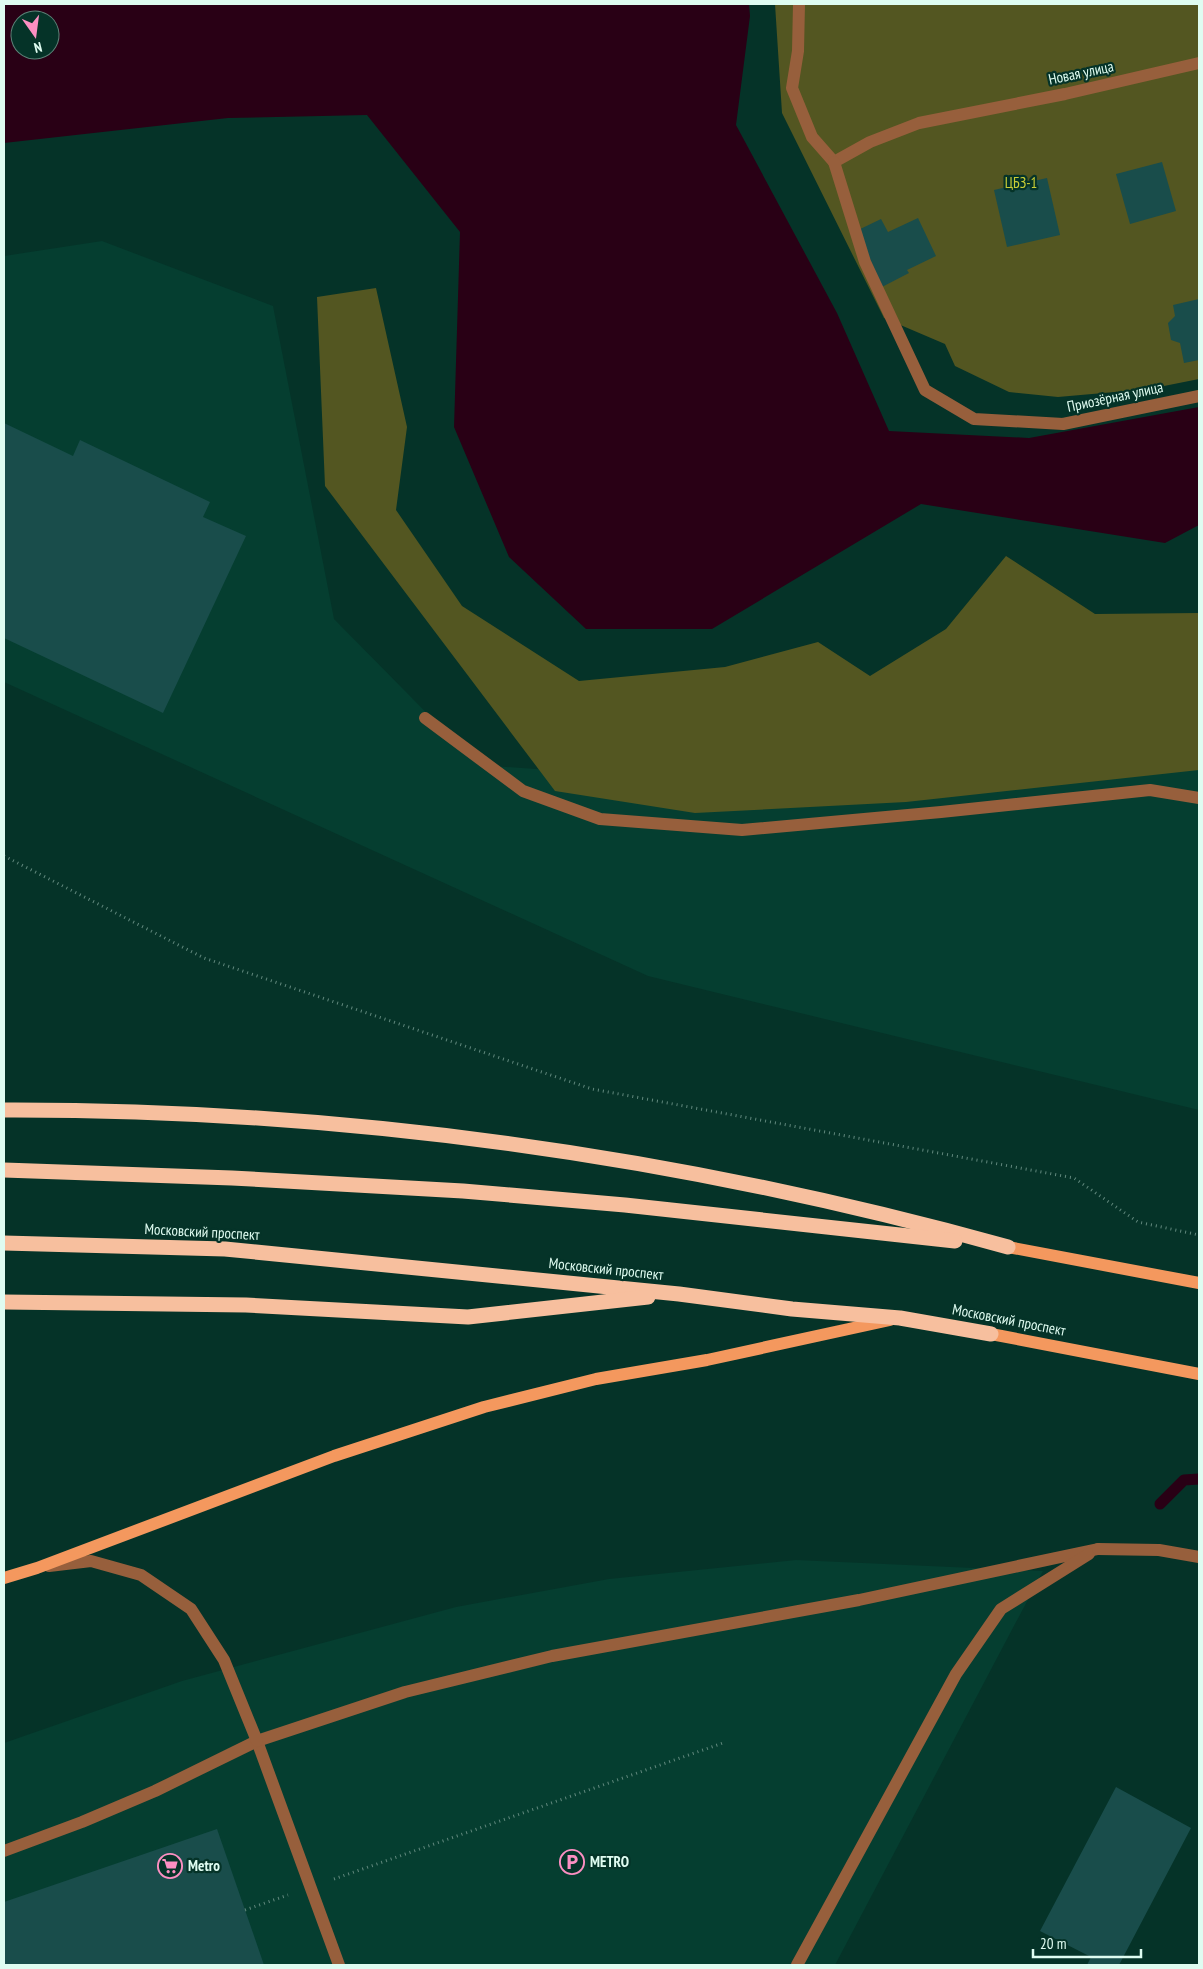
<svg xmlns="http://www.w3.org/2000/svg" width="1203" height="1969" font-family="'PT Sans Narrow',sans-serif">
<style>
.built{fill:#053e30}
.green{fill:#535621}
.water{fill:#290015;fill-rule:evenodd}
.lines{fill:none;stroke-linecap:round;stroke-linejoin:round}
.stream{stroke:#290015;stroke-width:11}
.building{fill:#194d4b}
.path{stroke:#62897e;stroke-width:3;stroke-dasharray:1 4;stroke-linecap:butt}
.lane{stroke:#975f3c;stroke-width:12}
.street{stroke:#975f3c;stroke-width:12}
.primary{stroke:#f4985e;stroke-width:12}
.highway{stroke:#f7bf9e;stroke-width:15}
.labels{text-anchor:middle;stroke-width:4.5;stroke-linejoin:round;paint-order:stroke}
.street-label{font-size:15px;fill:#dffcf1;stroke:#053328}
.park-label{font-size:15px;fill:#cacf36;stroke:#053328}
.poi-label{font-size:15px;font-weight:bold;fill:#dffcf1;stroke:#053328;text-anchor:start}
</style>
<rect width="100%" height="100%" fill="#053328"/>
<g class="built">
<path d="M102,241L273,306L334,619L478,765L705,781L1199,693V1110L648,976L4,682V256Z"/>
<path d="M796,1560L1043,1571L835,1965H4V1743L182,1681L456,1607L609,1579Z"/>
</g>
<g class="green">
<path d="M775,4H1199V379L1149,389L1058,397L1009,392L955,366L945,344L884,318L782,113Z"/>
<path d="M376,288L407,427L396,510L462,606L579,681L725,667L818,642L870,676L946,629L1006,556L1095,614L1199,613V770L906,802L695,813L555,791L325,486L317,297Z"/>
</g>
<path class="water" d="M4,4H749L750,16L736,125L837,313L889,431L1029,438L1199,407V525L1165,543L921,504L712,629H586L509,557L454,427L460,232L367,115L228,118L4,143ZM20,20H50V50H20Z"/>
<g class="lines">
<path class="stream" d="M1160,1504L1184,1480L1199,1479"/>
</g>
<g class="building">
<path d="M1162,162L1176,211L1130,224L1116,174Z"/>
<path d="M1047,178L1060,235L1007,247L994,190Z"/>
<path d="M918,218L936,256L907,270L909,273L880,288L852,233L881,219L888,232Z"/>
<path d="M1199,299V360L1184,363L1180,343L1171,340L1168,323L1175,316L1173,305Z"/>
<path d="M4,423L73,456L80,440L210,502L203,517L246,536L163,713L4,638Z"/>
<path d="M1116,1787L1191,1828L1119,1965H1087L1091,1957L1040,1931Z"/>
<path d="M217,1829L264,1965H4V1902Z"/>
</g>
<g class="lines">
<g class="path">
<path d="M4,856L204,958L592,1089L1074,1178L1138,1222L1199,1235"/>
<path d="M334,1879L723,1743"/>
<path d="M245,1910L288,1895"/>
</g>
<g class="lane">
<path d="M425,718L523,791L600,819L742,830L941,812L1150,790L1199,798"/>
<path d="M257,1741L339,1965"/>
<path d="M4,1851L82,1822L155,1791L257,1741L405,1692L552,1656L859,1600L1098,1549"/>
<path d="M797,1965L956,1674L1001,1609L1089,1554"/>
</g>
<g class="street">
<path d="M799,4L798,51L792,88L812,137L834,162L870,142L919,123L1065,94L1199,63"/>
<path d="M834,162L865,262L925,390L974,419L1063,424L1199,396"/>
<path d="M1098,1549L1159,1550L1199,1557"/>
<path d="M49,1566L91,1561L141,1575L191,1609L224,1660L257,1741"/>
</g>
<g class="primary">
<path d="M1008,1247L1199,1283"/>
<path d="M991,1334L1199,1374"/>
<path d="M4,1578L37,1568L334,1456L484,1407L596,1379L707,1360L890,1320"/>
</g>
<g class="highway">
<path d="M4,1110C344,1109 681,1156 1008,1247"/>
<path d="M4,1170L232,1178L463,1191L625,1205L955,1241"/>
<path d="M4,1243L225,1249L679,1294L792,1309L900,1318L991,1334"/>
<path d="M4,1302L246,1305L468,1317L648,1297"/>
</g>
</g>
<defs>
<symbol id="parking-ring" viewBox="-11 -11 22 22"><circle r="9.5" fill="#053328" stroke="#fc8fc2" stroke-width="1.5"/><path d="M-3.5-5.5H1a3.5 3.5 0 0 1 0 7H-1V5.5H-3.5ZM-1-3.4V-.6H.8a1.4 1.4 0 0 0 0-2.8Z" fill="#fc8fc2"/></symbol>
<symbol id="supermarket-ring" viewBox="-11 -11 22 22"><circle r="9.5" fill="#053328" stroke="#fc8fc2" stroke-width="1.5"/><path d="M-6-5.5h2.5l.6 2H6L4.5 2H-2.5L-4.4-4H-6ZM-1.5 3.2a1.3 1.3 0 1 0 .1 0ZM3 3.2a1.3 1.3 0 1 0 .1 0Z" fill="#fc8fc2"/></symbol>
</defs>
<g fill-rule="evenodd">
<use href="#parking-ring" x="558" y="1848" width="28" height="28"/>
<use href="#supermarket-ring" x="156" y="1852" width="28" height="28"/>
</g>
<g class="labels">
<g class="street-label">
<text transform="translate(1081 73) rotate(-12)" y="5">Новая улица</text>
<text transform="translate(1115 397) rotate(-12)" y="5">Приозёрная улица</text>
<text transform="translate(202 1232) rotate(3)" y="5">Московский проспект</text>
<text transform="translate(606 1269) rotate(6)" y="5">Московский проспект</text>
<text transform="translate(1009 1320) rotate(11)" y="5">Московский проспект</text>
</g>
<g class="park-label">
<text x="1021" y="188">ЦБЗ-1</text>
</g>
<g class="poi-label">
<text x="590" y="1867">METRO</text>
<text x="188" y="1871">Metro</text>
</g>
</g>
<rect width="1203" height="1969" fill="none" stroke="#dffcf1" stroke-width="10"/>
<g transform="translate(35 35) rotate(166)"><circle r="24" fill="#053328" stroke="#5c8378"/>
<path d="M0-4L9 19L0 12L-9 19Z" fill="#fc8fc2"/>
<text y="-8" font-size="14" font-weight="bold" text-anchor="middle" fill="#dffcf1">N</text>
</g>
<path d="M1033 1949v8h108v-8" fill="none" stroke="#dffcf1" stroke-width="2.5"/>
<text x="1040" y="1949" font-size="15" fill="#dffcf1" stroke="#053328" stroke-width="4" paint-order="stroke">20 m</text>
</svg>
